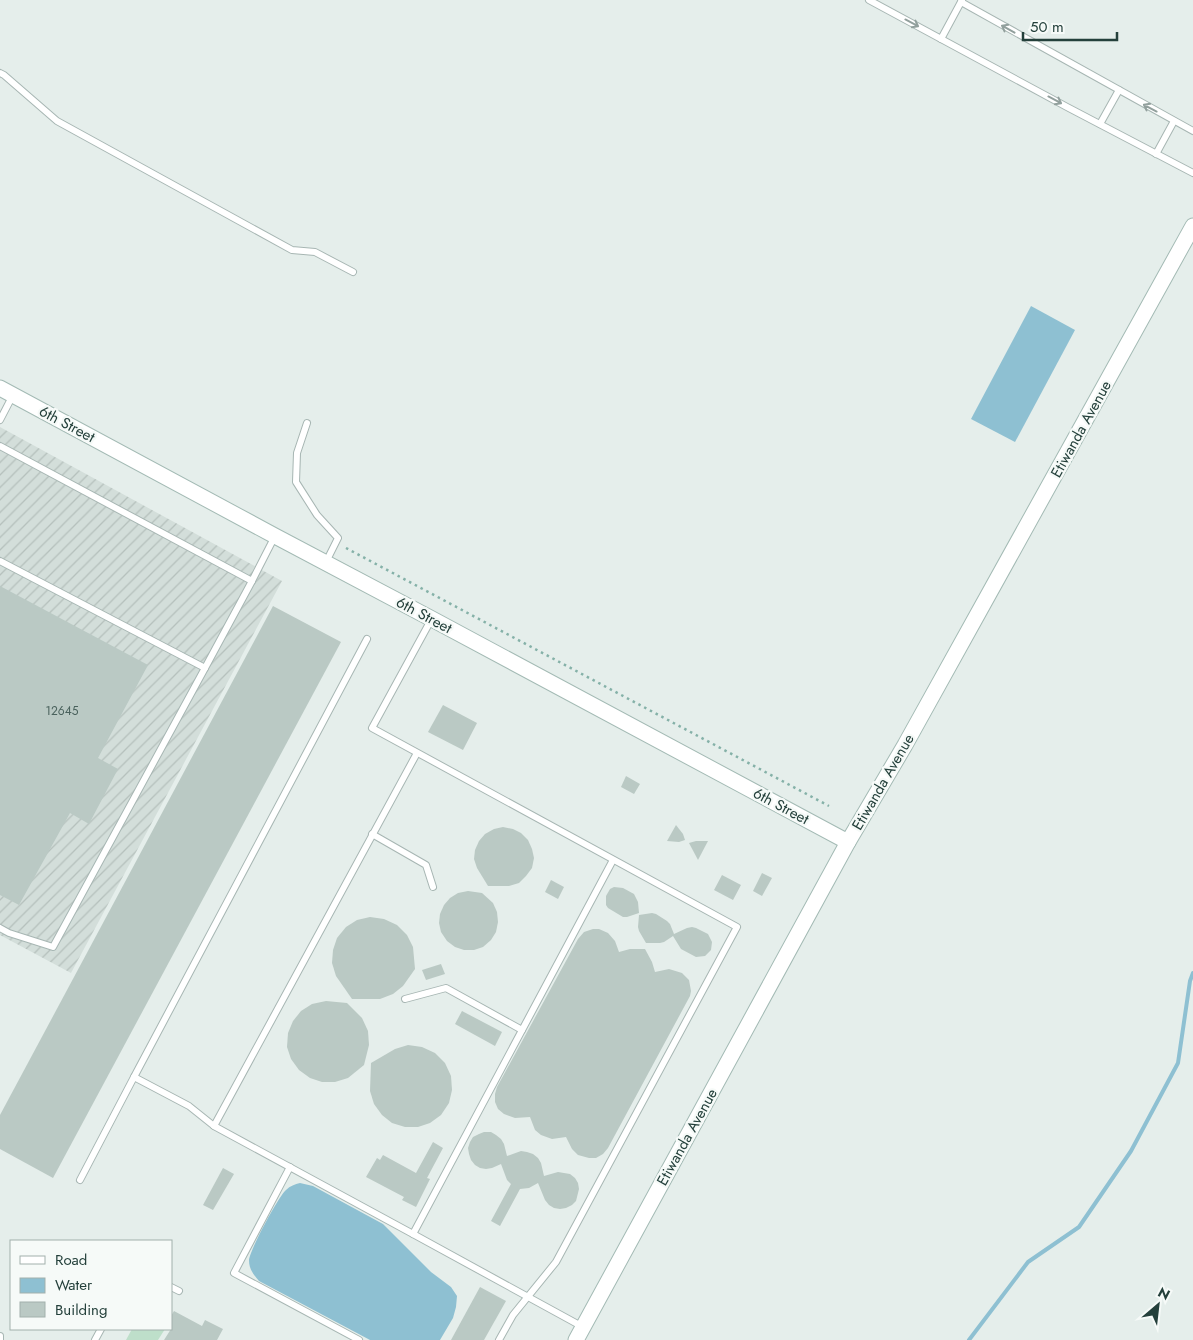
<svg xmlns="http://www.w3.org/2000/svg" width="1193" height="1340" font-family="Jost,sans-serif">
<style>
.industrial{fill:url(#industrial-furrows)}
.pitch{fill:#bedfca}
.water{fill:#8ec0d2}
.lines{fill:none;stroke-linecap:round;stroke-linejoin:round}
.stream{stroke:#8ec0d2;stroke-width:4}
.building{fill:#bac9c4}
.lane-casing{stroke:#a7b6b3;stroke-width:8}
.secondary-casing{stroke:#a3bab4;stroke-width:17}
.path{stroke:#85b1a8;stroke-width:2.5;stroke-dasharray:2.5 4;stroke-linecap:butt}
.lane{stroke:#fff;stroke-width:6}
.secondary{stroke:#fff;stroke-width:15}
.oneway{stroke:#92a09d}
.labels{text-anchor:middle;stroke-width:4.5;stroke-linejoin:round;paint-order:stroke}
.number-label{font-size:12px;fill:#4a625d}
.street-label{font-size:15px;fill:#24403b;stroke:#f6faf8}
</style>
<defs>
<pattern id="industrial-furrows" width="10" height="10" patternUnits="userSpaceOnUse" patternTransform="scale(1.25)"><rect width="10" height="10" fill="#d3deda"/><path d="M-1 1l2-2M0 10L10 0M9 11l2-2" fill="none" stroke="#b5c0bc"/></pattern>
</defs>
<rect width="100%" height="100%" fill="#e5eeeb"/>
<path class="industrial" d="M0,427L282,581L71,973L0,935Z"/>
<path class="pitch" d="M132,1329H165L158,1340H126Z"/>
<g class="water">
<path d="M1031,306L1075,330L1015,442L971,419Z"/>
<path d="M300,1183L313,1186L383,1224L431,1272L451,1287L457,1296L456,1307L453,1318L440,1340H370L259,1281C253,1274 249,1269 249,1260C250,1250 278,1197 286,1190C290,1186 295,1184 300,1183Z"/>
</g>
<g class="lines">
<path class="stream" d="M969,1340L1028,1262L1079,1227L1131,1151L1178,1063L1190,981L1193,973"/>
</g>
<g class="building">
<path d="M0,586L148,665L98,758L118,769L89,824L70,813L19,905L0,895Z"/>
<path d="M273,606L341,642L53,1178L0,1149V1115Z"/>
<path d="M443,705L477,723L463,750L428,732Z"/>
<path d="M626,776L640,784L634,794L621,787Z"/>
<path d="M676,825L683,834L685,840L679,842L667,841Z"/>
<path d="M503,827L513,829L521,833L528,840L532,849L534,858L532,868L526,876L519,883L509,886H488L477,868L474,859L475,850L479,841L485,834L494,829Z"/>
<path d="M696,841H708L698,860L689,843Z"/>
<path d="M762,873L772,878L762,896L753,891Z"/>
<path d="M722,875L741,885L733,900L714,890Z"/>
<path d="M551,880L564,887L558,899L545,892Z"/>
<path d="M614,887L623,888L634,894L638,902L639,913L627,917H623L608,908L606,905V896L610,889Z"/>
<path d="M468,891L482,893L493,903L497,912L498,922L496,932L491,940L483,947L474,950H464L455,947L447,941L441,932L439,923L440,914L444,905L450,898L458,893Z"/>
<path d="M652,913L656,914L667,921L670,924L674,934L687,928L692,927L696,928L708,934L712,942L711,950L705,956L696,957L681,949L673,936L664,942L660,943H646L639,931L638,927L639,915Z"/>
<path d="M370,917L384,919L397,925L407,935L413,947L415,969L403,986L393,994L380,999H352L336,976L332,963L333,950L337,938L346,927L357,920Z"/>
<path d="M593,929H599L608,933L615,941L619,952L630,949H645L652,962L655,972L669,969L682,973L689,980L691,991L690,996L608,1148L603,1154L596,1158H589L578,1155L572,1149L566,1137L552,1139L541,1135L535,1130L530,1117L515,1118L504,1114L498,1109L495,1102V1094L497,1087L578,939L584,932Z"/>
<path d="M441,964L445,974L426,980L422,970Z"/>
<path d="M326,1001L347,1003L362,1018L368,1031L369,1045L364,1065L348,1078L335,1082H322L310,1078L299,1070L291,1059L287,1047L288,1033L293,1021L301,1011L312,1004Z"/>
<path d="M462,1011L502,1032L495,1046L455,1024Z"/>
<path d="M408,1045L422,1047L435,1053L445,1063L451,1076L452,1090L449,1103L441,1115L430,1123L418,1127H405L392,1123L382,1115L374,1104L370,1091L371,1063L395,1049Z"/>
<path d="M484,1132H491L496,1135L501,1139L504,1144L507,1156L521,1151L527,1152L533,1154L538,1158L541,1163L544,1176L558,1172L570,1174L575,1178L578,1183L579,1189L576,1201L572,1205L566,1208L560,1209L554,1208L549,1205L545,1200L538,1183L529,1188L520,1189L500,1226L491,1221L511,1184L507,1180L501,1164L492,1168L486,1169L480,1168L475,1165L471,1160L469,1154L468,1148L470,1142L473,1137L479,1134Z"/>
<path d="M433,1142L443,1148L427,1178L430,1179L416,1207L402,1200L404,1197L366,1177L377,1158L380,1160L383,1155L416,1173Z"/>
<path d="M223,1168L234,1174L213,1210L203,1205Z"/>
<path d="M480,1287L506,1301L484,1340H451Z"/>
<path d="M174,1311L202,1326L205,1320L223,1329L217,1340H164L171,1329V1316Z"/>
</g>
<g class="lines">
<defs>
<g id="lane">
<path d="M869,0L1067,107L1193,173"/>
<path d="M961,2L1193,131"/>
<path d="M941,39L962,0"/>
<path d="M0,73L4,75L57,121L292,250L315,252L353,272"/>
<path d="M1100,124L1119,90"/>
<path d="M1156,154L1174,121"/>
<path d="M0,420L13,395"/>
<path d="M307,423L297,453L296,482L317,515L338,538L326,562"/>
<path d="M0,446L252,581L275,536"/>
<path d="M0,561L205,668L53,947L9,933L0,928"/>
<path d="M431,620L372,728L737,927L556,1262L513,1315L499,1340"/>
<path d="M205,668L252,581"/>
<path d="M372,834L426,865L433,887"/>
<path d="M405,999L446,988L522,1030"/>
<path d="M214,1126L189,1106L134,1077L367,639"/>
<path d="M290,1167L234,1273L359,1340"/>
<path d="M80,1180L134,1077"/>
<path d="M413,1234L214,1126L417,753"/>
<path d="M171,1287L179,1291"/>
<path d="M583,1327L413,1234L613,860"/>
<path d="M0,1336V1340"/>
<path d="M95,1340L101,1329"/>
</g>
<g id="secondary">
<path d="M0,388L275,536L432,619L848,842"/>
<path d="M576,1340L848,842L905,745L1193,226"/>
</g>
</defs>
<use href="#lane" class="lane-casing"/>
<use href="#secondary" class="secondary-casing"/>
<path class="path" d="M346,548L829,806"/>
<use href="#lane" class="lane"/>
<use href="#secondary" class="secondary"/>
</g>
<defs><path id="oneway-shaft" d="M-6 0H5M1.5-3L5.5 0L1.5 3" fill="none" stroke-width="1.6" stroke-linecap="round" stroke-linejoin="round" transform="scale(1.25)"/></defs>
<g class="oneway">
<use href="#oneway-shaft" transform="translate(912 23) rotate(28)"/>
<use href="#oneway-shaft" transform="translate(1008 29) rotate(-151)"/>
<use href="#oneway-shaft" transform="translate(1055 100) rotate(28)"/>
<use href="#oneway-shaft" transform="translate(1150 108) rotate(-152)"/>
</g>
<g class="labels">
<g class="number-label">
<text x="62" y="715">12645</text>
</g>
<g class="street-label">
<text transform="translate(67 424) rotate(28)" y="5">6th Street</text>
<text transform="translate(1081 429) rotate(-61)" y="5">Etiwanda Avenue</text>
<text transform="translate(424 615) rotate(28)" y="5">6th Street</text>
<text transform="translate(883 782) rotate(-60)" y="5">Etiwanda Avenue</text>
<text transform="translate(781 806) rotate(28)" y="5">6th Street</text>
<text transform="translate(687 1137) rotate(-61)" y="5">Etiwanda Avenue</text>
</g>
</g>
<rect x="10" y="1240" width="162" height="90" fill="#f6faf8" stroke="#a2b0ac"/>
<rect x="20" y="1256" width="25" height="8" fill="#ffffff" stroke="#a2b0ac"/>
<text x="55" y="1265" font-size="15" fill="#24403b">Road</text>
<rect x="20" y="1278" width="25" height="15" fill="#8ec0d2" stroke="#a2b0ac"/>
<text x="55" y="1290" font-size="15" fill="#24403b">Water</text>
<rect x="20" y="1302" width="25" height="15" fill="#bac9c4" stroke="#a2b0ac"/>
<text x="55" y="1315" font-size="15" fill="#24403b">Building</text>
<g transform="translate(1158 1305) rotate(28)" stroke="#f6faf8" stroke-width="4" paint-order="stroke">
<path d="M0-4L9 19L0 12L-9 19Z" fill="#24403b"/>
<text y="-8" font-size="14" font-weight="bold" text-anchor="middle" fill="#24403b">N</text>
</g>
<path d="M1023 32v8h94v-8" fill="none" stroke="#24403b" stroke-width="2.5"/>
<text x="1030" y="32" font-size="15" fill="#24403b" stroke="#f6faf8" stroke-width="4" paint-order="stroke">50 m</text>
</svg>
